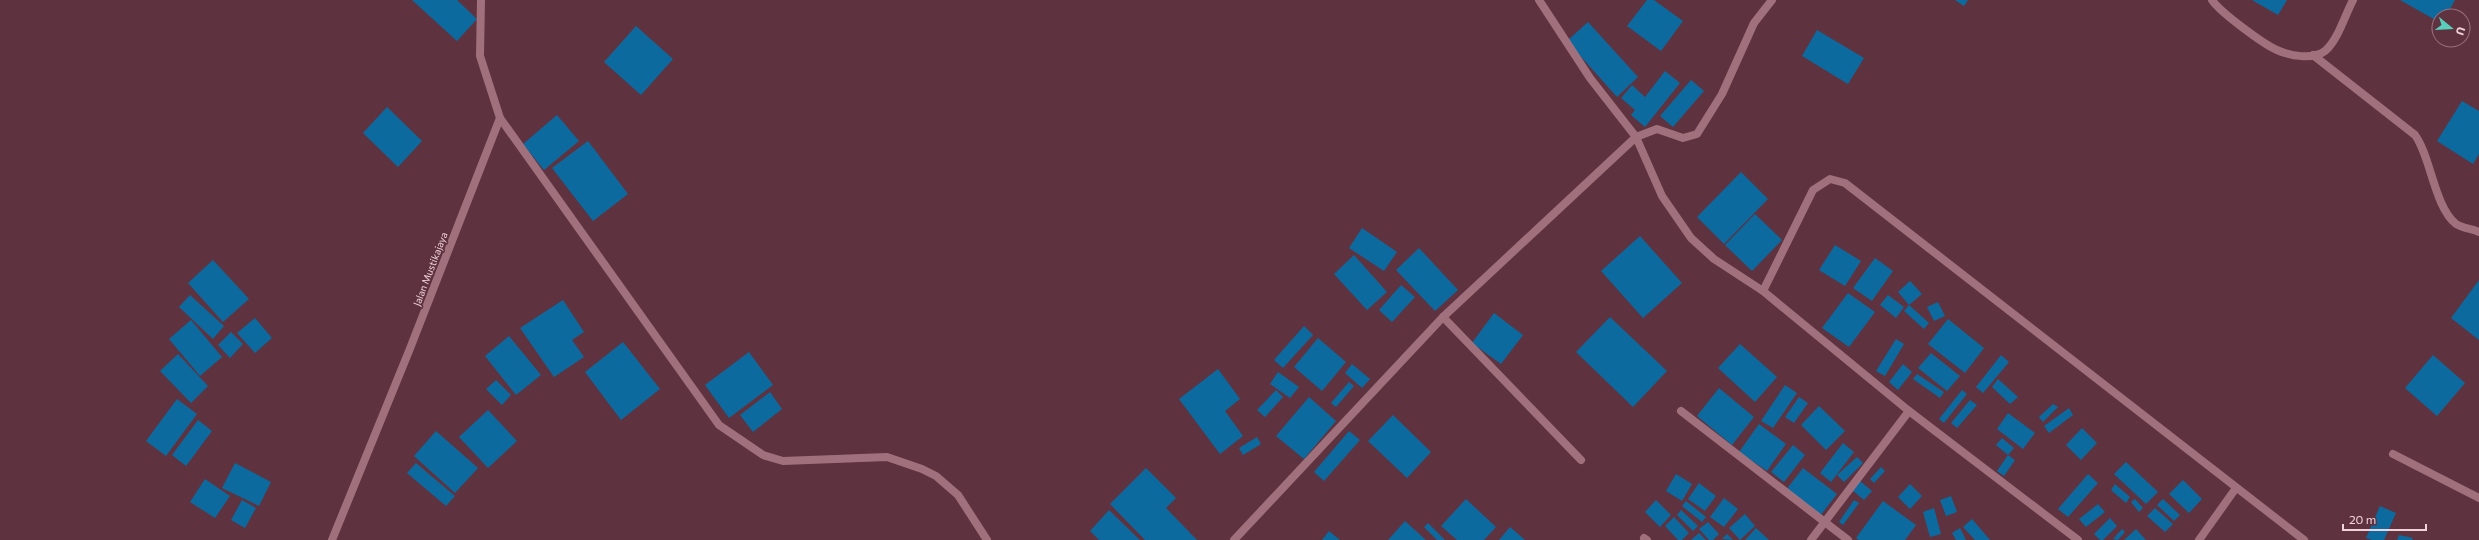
<svg xmlns="http://www.w3.org/2000/svg" width="2479" height="540" font-family="Commissioner,sans-serif">
<style>
.building{fill:#0c6a9f}
.lines{fill:none;stroke-linecap:round;stroke-linejoin:round}
.minor{stroke:#a1707d;stroke-width:8}
.labels{text-anchor:middle;stroke-width:3.5;stroke-linejoin:round;paint-order:stroke}
.street-label{font-size:10px;fill:#f0d3da;stroke:#5f323f}
</style>
<rect width="100%" height="100%" fill="#5f323f"/>
<g class="building">
<path d="M412,0H457L477,19L457,41Z"/>
<path d="M1647,0H1654L1683,21L1661,51L1627,26Z"/>
<path d="M1955,0H1968L1964,6Z"/>
<path d="M2252,0H2287L2278,15Z"/>
<path d="M2400,0H2455L2446,16H2439V22Z"/>
<path d="M1588,22L1638,77L1617,97L1567,41Z"/>
<path d="M636,26L673,59L641,95L604,62Z"/>
<path d="M1817,30L1864,58L1848,84L1802,56Z"/>
<path d="M1665,71L1680,83L1645,127L1631,115L1635,110L1621,98L1632,85L1645,97Z"/>
<path d="M1691,80L1704,91L1673,127L1660,116Z"/>
<path d="M2462,101L2479,111V154L2473,164L2437,141Z"/>
<path d="M387,107L422,141L398,167L363,133Z"/>
<path d="M557,115L579,141L544,170L523,144Z"/>
<path d="M588,141L628,194L593,221L552,168Z"/>
<path d="M1741,172L1768,199L1724,244L1697,217Z"/>
<path d="M1755,214L1782,240L1752,271L1725,245Z"/>
<path d="M1362,228L1397,252L1384,271L1349,248Z"/>
<path d="M1640,236L1682,283L1643,318L1601,271Z"/>
<path d="M1835,245L1861,261L1845,286L1819,270Z"/>
<path d="M1419,248L1458,290L1435,311L1396,270Z"/>
<path d="M1354,255L1387,292L1367,310L1334,274Z"/>
<path d="M1875,258L1893,271L1872,301L1853,288Z"/>
<path d="M213,260L249,299L223,322L188,283Z"/>
<path d="M2479,280V340L2451,318Z"/>
<path d="M1910,281L1922,294L1909,305L1898,292Z"/>
<path d="M1401,285L1415,297L1392,322L1379,310Z"/>
<path d="M1848,293L1875,312L1849,347L1822,328Z"/>
<path d="M190,295L224,326L213,339L179,307Z"/>
<path d="M1888,295L1904,307L1896,318L1880,305Z"/>
<path d="M563,300L584,332L572,340L584,357L554,377L520,328Z"/>
<path d="M1938,302L1945,316L1934,321L1927,307Z"/>
<path d="M1909,305L1929,323L1924,329L1904,311Z"/>
<path d="M1494,313L1523,335L1501,364L1472,343Z"/>
<path d="M1610,317L1667,371L1633,407L1576,352Z"/>
<path d="M255,318L272,338L255,353L237,333Z"/>
<path d="M1948,319L1984,348L1965,373L1928,344Z"/>
<path d="M191,320L222,357L200,376L169,339Z"/>
<path d="M1304,326L1313,335L1283,368L1274,360Z"/>
<path d="M231,332L243,344L230,358L218,345Z"/>
<path d="M509,336L541,375L516,395L485,356Z"/>
<path d="M1318,338L1346,362L1322,391L1294,367Z"/>
<path d="M1896,339L1904,344L1885,376L1876,371Z"/>
<path d="M623,342L660,389L621,420L585,372Z"/>
<path d="M1740,344L1777,377L1755,402L1718,368Z"/>
<path d="M749,352L773,385L729,418L705,385Z"/>
<path d="M1931,353L1960,376L1947,391L1918,368Z"/>
<path d="M178,354L208,386L191,403L160,371Z"/>
<path d="M2001,355L2009,362L1983,393L1976,387Z"/>
<path d="M2433,355L2465,383L2437,416L2405,388Z"/>
<path d="M1352,364L1370,379L1362,388L1345,373Z"/>
<path d="M1903,364L1912,372L1898,390L1889,382Z"/>
<path d="M1218,369L1240,399L1225,411L1243,436L1220,454L1179,399Z"/>
<path d="M1278,372L1299,387L1290,398L1270,384Z"/>
<path d="M1917,374L1944,392L1940,398L1913,379Z"/>
<path d="M1998,379L2018,397L2010,404L1992,387Z"/>
<path d="M496,380L511,395L502,405L486,389Z"/>
<path d="M1349,382L1354,386L1336,407L1331,403Z"/>
<path d="M1785,385L1797,393L1773,428L1761,421Z"/>
<path d="M1719,388L1754,417L1732,445L1697,416Z"/>
<path d="M1276,390L1283,397L1265,417L1257,410Z"/>
<path d="M1962,390L1967,394L1944,423L1939,419Z"/>
<path d="M770,392L782,409L753,432L740,415Z"/>
<path d="M1309,397L1336,421L1304,459L1276,436Z"/>
<path d="M1799,397L1808,403L1794,423L1785,417Z"/>
<path d="M177,399L197,414L166,456L146,441Z"/>
<path d="M1970,400L1977,405L1957,428L1951,423Z"/>
<path d="M2053,404L2058,407L2043,422L2039,417Z"/>
<path d="M1819,406L1845,431L1826,450L1801,425Z"/>
<path d="M2069,408L2073,415L2049,433L2044,426Z"/>
<path d="M488,410L517,441L488,468L459,437Z"/>
<path d="M2008,413L2035,433L2023,449L1997,429Z"/>
<path d="M1393,415L1431,452L1407,478L1368,441Z"/>
<path d="M198,420L212,431L186,466L172,455Z"/>
<path d="M1759,424L1786,444L1767,471L1739,452Z"/>
<path d="M2082,428L2097,443L2081,460L2066,445Z"/>
<path d="M436,431L478,468L455,493L414,456Z"/>
<path d="M1349,431L1360,440L1324,481L1314,472Z"/>
<path d="M1257,437L1261,444L1243,455L1239,448Z"/>
<path d="M2002,438L2014,448L2008,455L2015,460L2004,476L1997,471L2008,455L1996,445Z"/>
<path d="M1843,443L1854,452L1831,482L1820,473Z"/>
<path d="M1793,445L1805,455L1784,482L1771,472Z"/>
<path d="M1857,457L1863,463L1844,482L1837,475Z"/>
<path d="M2126,462L2158,492L2146,504L2114,474Z"/>
<path d="M235,463L271,482L259,506L222,488Z"/>
<path d="M416,463L455,496L446,506L407,473Z"/>
<path d="M1881,467L1885,471L1874,483L1870,479Z"/>
<path d="M1146,468L1176,498L1166,508L1197,540H1145L1110,504Z"/>
<path d="M1803,468L1837,494L1820,516L1786,490Z"/>
<path d="M1676,474L1692,484L1682,501L1666,491Z"/>
<path d="M2088,474L2098,483L2068,517L2058,509Z"/>
<path d="M205,479L230,496L215,518L190,502Z"/>
<path d="M2183,480L2202,499L2189,513L2169,494Z"/>
<path d="M1860,481L1872,491L1864,500L1852,490Z"/>
<path d="M1699,483L1716,496L1705,511L1688,499Z"/>
<path d="M1910,484L1922,496L1910,509L1898,497Z"/>
<path d="M2115,484L2130,497L2126,503L2111,490Z"/>
<path d="M1951,496L1957,512L1946,516L1940,500Z"/>
<path d="M1724,498L1738,509L1724,527L1710,517Z"/>
<path d="M1466,499L1496,527L1484,540H1457L1441,526Z"/>
<path d="M2135,499L2143,508L2139,512L2131,502Z"/>
<path d="M2163,499L2180,515L2174,521L2157,505Z"/>
<path d="M242,500L256,508L245,528L231,520Z"/>
<path d="M1656,500L1671,515L1660,527L1645,512Z"/>
<path d="M1854,500L1859,503L1843,525L1839,522Z"/>
<path d="M1686,501L1706,517L1702,522L1682,506Z"/>
<path d="M1883,501L1916,525L1905,540H1859L1856,538Z"/>
<path d="M2098,504L2105,512L2086,527L2079,519Z"/>
<path d="M2380,506L2396,513L2384,540H2372L2366,538Z"/>
<path d="M1934,508L1941,534L1930,537L1923,512Z"/>
<path d="M2155,508L2173,524L2165,532L2147,516Z"/>
<path d="M1109,510L1140,540H1099L1090,531Z"/>
<path d="M1681,510L1698,526L1693,531L1677,515Z"/>
<path d="M1745,514L1755,526L1740,540L1729,528Z"/>
<path d="M1674,517L1689,533L1682,540H1678L1665,526Z"/>
<path d="M2110,518L2117,526L2103,540H2100L2094,534Z"/>
<path d="M1972,519L1990,540H1975L1963,527Z"/>
<path d="M1405,521L1426,540H1388Z"/>
<path d="M1708,522L1719,534L1713,540H1709L1699,529Z"/>
<path d="M1428,523L1445,540H1437L1424,527Z"/>
<path d="M1510,527L1525,540H1499Z"/>
<path d="M1756,528L1769,540H1745Z"/>
<path d="M1960,528L1966,540H1956L1952,533Z"/>
<path d="M2122,529L2125,532L2118,540L2113,539Z"/>
<path d="M2136,529L2146,540H2124Z"/>
<path d="M1329,531L1340,540H1322Z"/>
<path d="M1699,533L1706,540H1691Z"/>
<path d="M1727,534L1733,540L1722,539Z"/>
<path d="M2399,535L2413,538L2412,540H2397Z"/>
</g>
<g class="lines">
<g class="minor">
<path d="M1539,0L1590,78L1636,137L1662,196L1691,238L1714,259L1763,291L1909,411L2078,540"/>
<path d="M2212,0C2220,12 2263,44 2277,50C2290,56 2313,60 2325,51C2338,40 2345,15 2353,0"/>
<path d="M2313,55L2415,135C2431,157 2434,206 2456,224C2462,228 2472,229 2479,232"/>
<path d="M500,118L719,425L763,455L783,461L887,457L922,469L936,476L958,495L987,540"/>
<path d="M1763,291L1813,190L1830,179L1845,183L2304,540"/>
<path d="M1443,317L1581,460"/>
<path d="M1681,411L1848,540"/>
<path d="M2393,454L2479,498"/>
<path d="M1644,538L1647,540"/>
<path d="M332,540L409,351L500,118L480,56L481,0"/>
<path d="M1234,540L1443,317L1636,137L1657,129L1683,138L1697,134L1722,94L1754,23L1772,0"/>
<path d="M1811,540L1909,411"/>
<path d="M2199,540L2236,488"/>
</g>
</g>
<g class="labels">
<g class="street-label">
<text transform="translate(430 269) rotate(-69)" y="4">Jalan Mustikajaya</text>
</g>
</g>
<g transform="translate(2451 28) rotate(108)"><circle r="19" fill="#5f323f" stroke="#99727d"/>
<path d="M0-3L7 15L0 10L-7 15Z" fill="#5acebd"/>
<text y="-6" font-size="11" font-weight="bold" text-anchor="middle" fill="#f0d3da">U</text>
</g>
<path d="M2343 524v6h83v-6" fill="none" stroke="#f0d3da" stroke-width="2"/>
<text x="2349" y="524" font-size="12" fill="#f0d3da" stroke="#5f323f" stroke-width="3" paint-order="stroke">20 m</text>
</svg>
